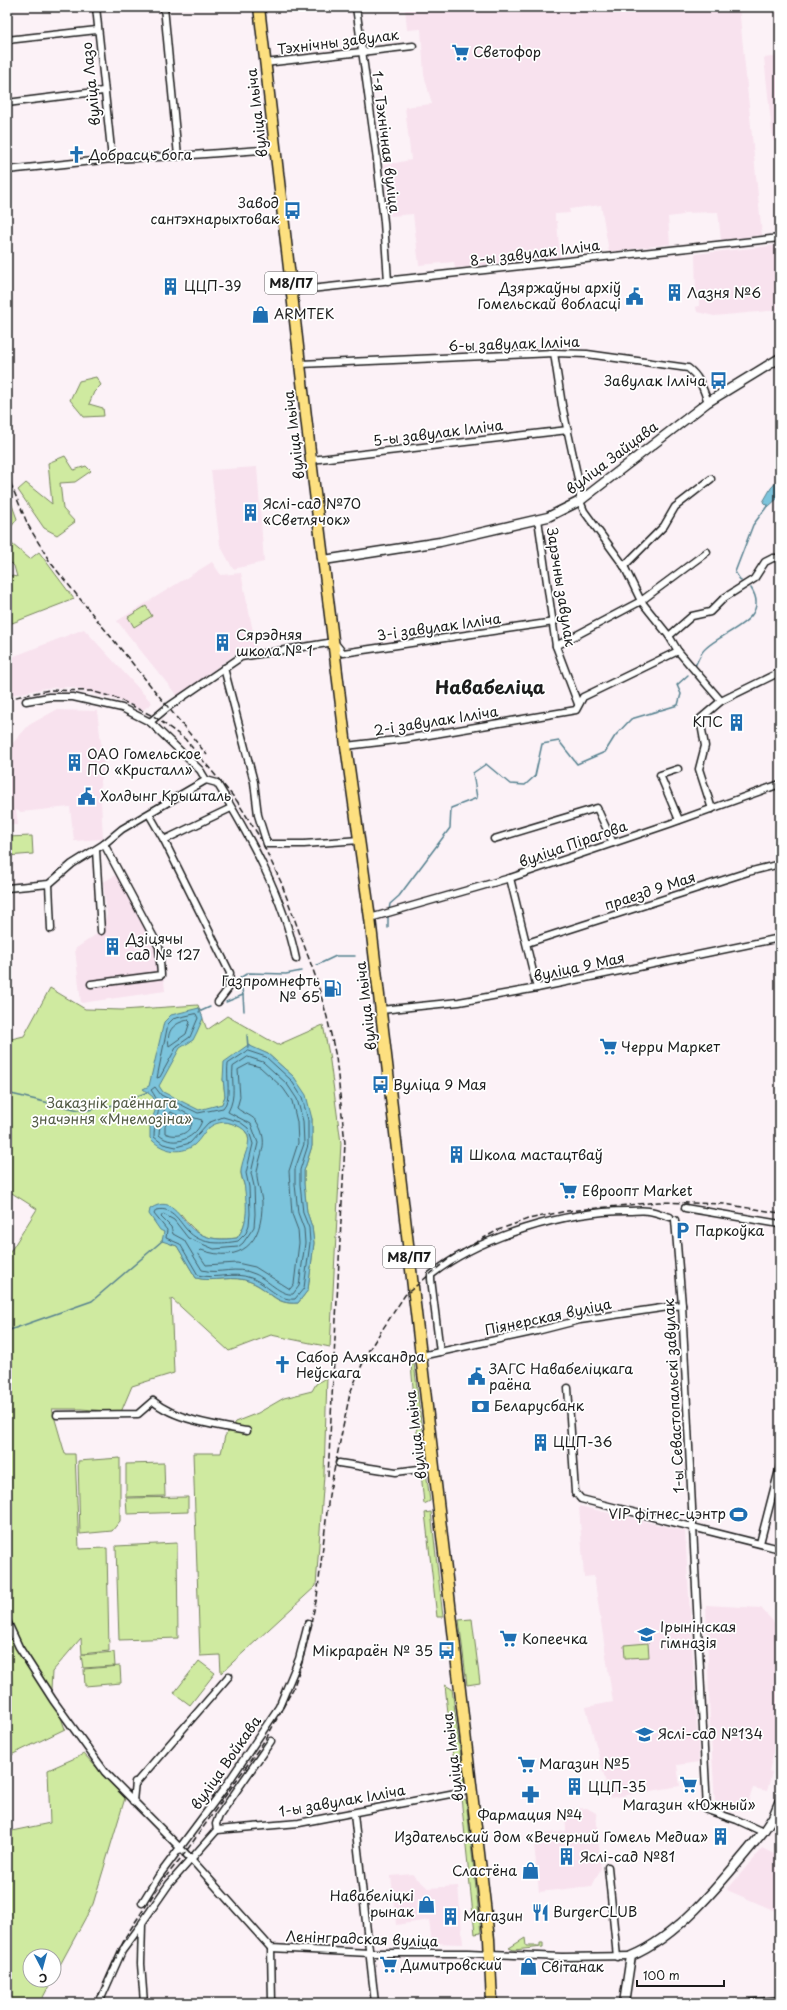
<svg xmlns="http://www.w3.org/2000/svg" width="787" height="2010" font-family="'Playpen Sans',sans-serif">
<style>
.built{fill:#f8e2ee}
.green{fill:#cfeaa0;stroke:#76835e;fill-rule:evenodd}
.water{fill:#7cc4dc;stroke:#56818f}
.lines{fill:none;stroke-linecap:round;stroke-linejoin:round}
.shore{stroke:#425f69;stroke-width:1}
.stream{stroke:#56818f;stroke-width:1.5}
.minor-casing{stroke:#1c1c1c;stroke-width:9}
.tertiary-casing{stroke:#1c1c1c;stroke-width:11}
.primary-casing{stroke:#1c1c1c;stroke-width:13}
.minor{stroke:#fff;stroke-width:6}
.tertiary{stroke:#fff;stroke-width:8}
.primary{stroke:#fde080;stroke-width:10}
.rail{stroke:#1c1c1c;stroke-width:1.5;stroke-dasharray:6 3;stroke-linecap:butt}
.labels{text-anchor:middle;stroke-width:3.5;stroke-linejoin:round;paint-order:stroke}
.shield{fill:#fff;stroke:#606060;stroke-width:1}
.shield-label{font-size:13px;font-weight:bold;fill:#1c1c1c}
.street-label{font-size:14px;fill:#1c1c1c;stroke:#fff}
.poi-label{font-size:14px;fill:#1c1c1c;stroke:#fff;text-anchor:start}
.park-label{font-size:14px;fill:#525a44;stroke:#fff}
.district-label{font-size:18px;font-weight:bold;fill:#1c1c1c;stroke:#fff}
</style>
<rect width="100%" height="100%" fill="#fcf2f7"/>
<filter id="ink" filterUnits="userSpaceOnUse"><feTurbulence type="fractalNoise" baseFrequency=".025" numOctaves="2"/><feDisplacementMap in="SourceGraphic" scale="8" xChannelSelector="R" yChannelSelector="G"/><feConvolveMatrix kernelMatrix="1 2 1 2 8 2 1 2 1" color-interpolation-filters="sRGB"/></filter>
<g filter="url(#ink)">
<g class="built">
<path d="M405,7H739L762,235L721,240L718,212L683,213V215L668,217L670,244L609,252L601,205L569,209L570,213L555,214V221H557L560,259L455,268L454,262L419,265L413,214L391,216L388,211L384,165L411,160L405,107L432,104L424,75L421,29L407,30Z"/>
<path d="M780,56V141H773L764,58Z"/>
<path d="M780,245V310L714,316L697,312L696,307L699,306V297H696L695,254Z"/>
<path d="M257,467L264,562L233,569L220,545L211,470Z"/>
<path d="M212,562L221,575L241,573L257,651L235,654L178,697L117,621Z"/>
<path d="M84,629L152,703L142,711L124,702L71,687L46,688L7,696V659Z"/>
<path d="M56,710L97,711L105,773L100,780L103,839L74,841L70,807L21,812L16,810L18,825H7V745H11L29,725Z"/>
<path d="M123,871L160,944L165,991L81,1003L75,949L101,931L107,915L103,882Z"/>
<path d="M579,1506L685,1531L699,1762L677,1765L680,1786L610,1798L586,1707L613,1702L594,1576L584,1577Z"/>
<path d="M706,1605L761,1608L780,1629V1726L769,1771L772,1772L767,1791L753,1788L745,1811L715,1802L710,1723Z"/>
<path d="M587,1808L596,1813L601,1868L592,1886L539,1892L533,1835L566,1831L565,1809Z"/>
<path d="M762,1848L780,1857V1913L727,1890Z"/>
<path d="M412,1874L428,1888L458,1886L463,1944L432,1943L429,1920L396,1925L391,1876Z"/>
</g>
<g class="green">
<path d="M96,377L101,385L94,392L89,404L103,408L104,416L84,417L70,400L79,381Z"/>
<path d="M65,456L74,470L86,466L91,471L75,482L60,483L63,509L75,522L57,535L44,528L18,490L26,483L52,504L48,463Z"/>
<path d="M7,491L17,519L11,527L7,525Z"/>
<path d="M7,540L30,559L39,552L74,599L7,625V575L17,577L14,566L7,559Z"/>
<path d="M146,606L152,616L134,627L128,617Z"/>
<path d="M32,836L33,854L7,856V837Z"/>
<path d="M50,988L85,1009L122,1010L198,1005L207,1030L227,1016L278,1045L323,1025L329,1054L341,1143L330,1347L271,1335L229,1351L171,1298L174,1373L132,1386L121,1412L81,1409H52L65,1454H75L79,1549L107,1548L109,1651L82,1654L81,1638L52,1672L51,1689L65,1729L7,1757V1257L37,1209L7,1190V1040L24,1036ZM248,1046L268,1054L294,1077L312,1119V1146L304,1171V1184L307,1212L312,1227L314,1243L308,1290L298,1303C273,1305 272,1291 251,1282C233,1274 214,1283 196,1278L177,1246L168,1243L164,1232L181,1214C198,1237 207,1241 237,1238C248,1223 248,1206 245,1188C244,1183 241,1178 241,1173C242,1158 255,1145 245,1131C241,1125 230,1123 223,1121L222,1104L225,1096L223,1079L243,1049Z"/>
<path d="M414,1363L426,1466L420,1467L411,1364Z"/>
<path d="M327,1377L324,1475L316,1586L221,1673L220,1655L200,1656L193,1453H221L225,1436L235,1422L258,1413L284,1398L312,1391L316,1384Z"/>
<path d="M120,1458V1521L112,1531L80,1534L78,1461Z"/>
<path d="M164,1463L165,1496L126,1497V1464Z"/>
<path d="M426,1471L430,1501L424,1504L421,1472Z"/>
<path d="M188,1497V1512L127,1514L126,1498Z"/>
<path d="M431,1512L443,1617H437L425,1513Z"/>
<path d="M177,1543L178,1638L119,1640L116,1546Z"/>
<path d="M472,1619L480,1683L467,1685L459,1620Z"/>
<path d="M648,1643L649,1657L625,1658L624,1645Z"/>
<path d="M114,1652L115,1666L83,1668L81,1655Z"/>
<path d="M199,1661L215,1673L190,1705L174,1693Z"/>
<path d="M120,1666L121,1683L85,1686L84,1669Z"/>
<path d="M445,1685L452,1689L464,1781L460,1786L452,1750Z"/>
<path d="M84,1754L125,1798L93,1904L54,1976V1956H30V1980H52L40,2003H7V1832L50,1823L48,1770Z"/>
<path d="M461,1797L466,1800L481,1933L475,1934Z"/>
<path d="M525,1938L526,1946H540V1943H543V1947L514,1950L509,1948Z"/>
</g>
<g class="water">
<path d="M780,478V496L768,507L763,502L771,488Z"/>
<path d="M199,1008L203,1018L197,1032L193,1040L180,1048L159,1086L163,1092L199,1110L222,1104L225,1096L223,1079L224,1062L248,1045L268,1054L294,1077L306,1095L312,1119V1146L304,1171V1184L307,1212L312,1227L314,1243L308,1290L298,1303C274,1305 271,1290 251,1282C233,1274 214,1283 196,1278L177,1246L162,1241L164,1232L160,1230L149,1214L150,1209C174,1193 181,1222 195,1231C209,1240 221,1240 237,1238C248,1224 247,1208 245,1191C245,1185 242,1179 241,1173C241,1152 264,1133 230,1123C224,1121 215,1123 210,1127C204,1131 200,1140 194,1145C180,1156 160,1150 150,1138V1125L156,1108L153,1097L143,1089L149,1086L164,1022L171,1015Z"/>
</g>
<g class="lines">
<g class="shore">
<path d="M196,1014L198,1018L190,1037L177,1046L160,1077L157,1078L168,1024L173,1019Z"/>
<path d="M188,1020L190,1022L186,1034L169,1046C166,1030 174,1023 188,1020Z"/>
<path d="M248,1051L266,1057L291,1080L302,1097L308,1120V1145L300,1170V1184L303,1213L309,1228L310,1243L304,1288L295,1299C277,1301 268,1284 251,1278C233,1271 216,1280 198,1275L180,1244L166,1238L167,1230L154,1214L156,1210C174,1206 179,1223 190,1233C203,1245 222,1244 238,1241L246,1233L249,1225L250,1214L249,1187L246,1173L253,1144L248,1128L240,1122L223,1117L208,1123L190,1143L176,1147L163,1144L154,1137C154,1114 166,1111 151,1090L155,1087L161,1095L198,1113L223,1108C232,1099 226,1077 228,1064Z"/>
<path d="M248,1057L263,1062L287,1084L297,1099L303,1121L304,1144L295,1169V1184L298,1213L304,1229L305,1243L299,1286L293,1294C281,1296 267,1279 255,1274C235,1265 220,1275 202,1270L184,1240L173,1234L171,1227L161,1217L163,1214L174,1220L188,1238L214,1249L238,1247L243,1243L254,1227L255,1214L254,1186L251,1173L258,1143L251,1124L228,1112C237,1095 231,1084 233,1067Z"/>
<path d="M249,1064L260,1067L283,1088L292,1101L297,1122L298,1143L289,1171L292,1214L298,1230L299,1243L294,1284L290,1289L255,1267L237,1263L206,1265L198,1253L201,1250C241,1264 263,1243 262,1202C261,1192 256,1181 257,1172C260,1152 269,1144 258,1124C254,1115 243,1114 237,1108L240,1097L238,1070Z"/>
<path d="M167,1103L195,1118L202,1120C198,1137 174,1149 159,1135C159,1124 165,1115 165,1104Z"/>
<path d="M171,1112L192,1123C189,1135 175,1138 165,1133V1127Z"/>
</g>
<g class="stream">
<path d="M741,581L735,572L753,525L768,505"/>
<path d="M695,666C698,660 701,652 706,648C723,631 772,620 751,588"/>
<path d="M389,910L390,904L399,896L450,828L451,808L477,798L473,773L486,764L510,784L525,785L535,776L542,744L559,741L577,764L605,752L615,736L631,719L678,705L681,694L677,685L688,675"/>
<path d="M388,914V928"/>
<path d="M317,965L336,956H355"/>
<path d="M243,995L244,1011"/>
<path d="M226,1002L243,995L240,978L248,973L286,974L301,971"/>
<path d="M199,1012L210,1007"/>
<path d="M247,1035L248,1048"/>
<path d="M7,1093L83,1111L114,1105L148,1092"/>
<path d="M7,1331L92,1301L162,1241"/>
</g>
<defs>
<g id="minor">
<path d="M96,7L112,159"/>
<path d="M164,7L178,156"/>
<path d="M356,7L376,152L384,222L388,281"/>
<path d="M7,40L97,30"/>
<path d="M265,63L413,46"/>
<path d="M7,103L103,91"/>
<path d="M7,170L112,159L178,156L276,149"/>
<path d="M292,291L780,238"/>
<path d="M554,353L562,405L580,488V501L584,511L624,566L641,601L669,636L678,651L721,701"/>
<path d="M300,364L554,353L587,354L688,368C700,377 703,389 708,402"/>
<path d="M311,460L568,430"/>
<path d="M538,519L556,646L578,704"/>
<path d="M624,566L664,526L675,507L711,479"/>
<path d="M669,636L692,616L710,612L724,598L754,579L765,562L773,558H780"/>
<path d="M556,646L641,601L707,552"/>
<path d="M224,668L254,782L258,815L267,844H304L360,840"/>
<path d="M26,701L49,697H73L122,708L150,722L200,770L206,780L217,783C250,837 283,896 296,959"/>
<path d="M150,722L168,707L241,657L334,642L343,653L554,622"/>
<path d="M346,746L405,739L576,710L583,697L678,651"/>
<path d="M678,769L660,775L679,820"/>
<path d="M712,809L699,769L705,746L700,719L721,701L780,672"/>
<path d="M149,814L164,840L230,973L228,989L218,1002"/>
<path d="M494,839L597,808L613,843"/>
<path d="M164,840L231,808"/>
<path d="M96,850L101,931"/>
<path d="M510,878L537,988"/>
<path d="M49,884L51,929"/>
<path d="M7,888L49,884L72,864L104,844L122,829L206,780"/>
<path d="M370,918L510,878L669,824L780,784"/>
<path d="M527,943L748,872L780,864"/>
<path d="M91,984L161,975L159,947L104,844"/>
<path d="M381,1010L459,1002L537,988L780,938"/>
<path d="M685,1208L780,1224"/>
<path d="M675,1220L682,1305L707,1810L737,1820L763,1832"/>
<path d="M440,1352L431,1279V1275C480,1236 566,1211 628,1211C635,1211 643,1210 649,1211C656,1212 663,1215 670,1217"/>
<path d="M421,1356L537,1331L580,1320L682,1305"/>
<path d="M568,1388L575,1492L581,1499L780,1549"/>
<path d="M57,1415L138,1414L153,1401C175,1420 218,1426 247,1431"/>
<path d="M339,1463L396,1472L434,1467"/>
<path d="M760,1543L780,1466"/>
<path d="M7,1621L19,1647L53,1700L105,1772L192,1860L271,1948L370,1953H468L562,1957L631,1956"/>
<path d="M135,1784L229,1676"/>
<path d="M133,1801L135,1782"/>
<path d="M354,1814L375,2003"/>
<path d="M217,1830L299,1823L471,1790"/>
<path d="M608,1867L617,1957"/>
<path d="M142,1903L158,1877L223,1790L279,1707L299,1659L308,1624"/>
<path d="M271,1948L272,2003"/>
<path d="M99,2003L122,1951L142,1924"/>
<path d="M144,2003L141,1964L142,1923L169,1884L217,1830L216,1824L219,1816L271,1741"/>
<path d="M746,2003L780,2000"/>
</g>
<g id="tertiary">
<path d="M324,560L440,542L548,517L580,501L708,402L780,358"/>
<path d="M624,2003L631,1956C682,1935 728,1874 763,1832L773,1817L780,1800"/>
</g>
<path id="primary" d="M259,7L311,460L346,746L370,918L489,1939L492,2003"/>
</defs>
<use href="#minor" class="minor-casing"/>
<use href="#tertiary" class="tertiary-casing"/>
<use href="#primary" class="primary-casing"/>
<use href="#minor" class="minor"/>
<use href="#tertiary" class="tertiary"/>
<use href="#primary" class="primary"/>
<g class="rail">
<path d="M7,475L28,525L50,562L207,755"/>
<path d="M7,699L49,690L91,691L116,698L155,717L185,739L237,801L259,836L281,882L316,978L327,1017L336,1057L345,1143L328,1476"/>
<path d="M95,2003L126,1936L163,1880L185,1853L267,1737L293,1689L302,1663L317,1597L329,1495L350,1393L367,1353L405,1295L452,1256L498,1230L528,1219L567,1211L659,1202L724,1204L780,1213"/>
</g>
</g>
</g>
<defs>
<symbol id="supermarket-bare" viewBox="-9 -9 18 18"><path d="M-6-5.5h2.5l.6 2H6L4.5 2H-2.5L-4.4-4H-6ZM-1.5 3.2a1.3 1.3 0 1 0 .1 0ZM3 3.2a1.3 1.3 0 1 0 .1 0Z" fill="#1f6fb2" stroke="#fff" stroke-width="2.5" paint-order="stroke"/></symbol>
<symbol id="church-bare" viewBox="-9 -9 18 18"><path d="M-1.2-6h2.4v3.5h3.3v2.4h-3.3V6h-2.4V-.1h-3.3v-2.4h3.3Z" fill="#1f6fb2" stroke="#fff" stroke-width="2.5" paint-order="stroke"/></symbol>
<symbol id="bus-bare" viewBox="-9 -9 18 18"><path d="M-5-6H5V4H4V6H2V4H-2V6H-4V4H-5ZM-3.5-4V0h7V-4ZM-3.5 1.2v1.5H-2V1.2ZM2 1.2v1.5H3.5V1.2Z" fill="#1f6fb2" stroke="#fff" stroke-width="2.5" paint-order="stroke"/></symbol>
<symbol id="building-bare" viewBox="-9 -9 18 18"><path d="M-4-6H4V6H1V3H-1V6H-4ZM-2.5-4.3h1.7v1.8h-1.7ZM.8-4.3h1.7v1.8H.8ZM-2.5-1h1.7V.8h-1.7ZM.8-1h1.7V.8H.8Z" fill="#1f6fb2" stroke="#fff" stroke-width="2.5" paint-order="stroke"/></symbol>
<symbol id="civic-bare" viewBox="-9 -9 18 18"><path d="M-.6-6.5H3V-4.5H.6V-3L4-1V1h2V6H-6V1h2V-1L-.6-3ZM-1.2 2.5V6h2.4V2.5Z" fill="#1f6fb2" stroke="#fff" stroke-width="2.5" paint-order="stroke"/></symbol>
<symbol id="shop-bare" viewBox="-9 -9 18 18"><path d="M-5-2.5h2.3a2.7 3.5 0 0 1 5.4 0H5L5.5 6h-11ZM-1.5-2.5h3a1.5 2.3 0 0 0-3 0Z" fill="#1f6fb2" stroke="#fff" stroke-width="2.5" paint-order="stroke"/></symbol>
<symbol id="fuel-bare" viewBox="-9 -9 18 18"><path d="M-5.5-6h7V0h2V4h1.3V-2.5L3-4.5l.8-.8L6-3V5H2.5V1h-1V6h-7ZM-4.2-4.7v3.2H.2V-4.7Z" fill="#1f6fb2" stroke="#fff" stroke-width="2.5" paint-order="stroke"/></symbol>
<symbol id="parking-bare" viewBox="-9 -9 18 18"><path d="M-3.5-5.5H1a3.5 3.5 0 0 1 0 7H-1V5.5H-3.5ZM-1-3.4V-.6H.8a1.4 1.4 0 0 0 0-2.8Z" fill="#1f6fb2" stroke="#fff" stroke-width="2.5" paint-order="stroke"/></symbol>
<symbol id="bank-bare" viewBox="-9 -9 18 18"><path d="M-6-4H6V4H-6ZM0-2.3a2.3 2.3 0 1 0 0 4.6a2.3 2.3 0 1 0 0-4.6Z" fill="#1f6fb2" stroke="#fff" stroke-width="2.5" paint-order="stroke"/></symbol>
<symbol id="stadium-bare" viewBox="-9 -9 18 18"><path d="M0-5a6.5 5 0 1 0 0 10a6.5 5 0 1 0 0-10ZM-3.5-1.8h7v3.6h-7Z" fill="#1f6fb2" stroke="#fff" stroke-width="2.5" paint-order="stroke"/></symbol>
<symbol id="school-bare" viewBox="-9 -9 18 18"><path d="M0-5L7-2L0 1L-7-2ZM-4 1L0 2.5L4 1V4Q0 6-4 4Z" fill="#1f6fb2" stroke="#fff" stroke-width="2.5" paint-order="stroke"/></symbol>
<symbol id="pharmacy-bare" viewBox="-9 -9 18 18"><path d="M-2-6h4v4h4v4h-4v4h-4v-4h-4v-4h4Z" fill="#1f6fb2" stroke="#fff" stroke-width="2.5" paint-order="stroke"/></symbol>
<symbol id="restaurant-bare" viewBox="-9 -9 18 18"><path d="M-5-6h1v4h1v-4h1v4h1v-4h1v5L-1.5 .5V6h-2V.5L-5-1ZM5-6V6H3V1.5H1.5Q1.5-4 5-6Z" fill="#1f6fb2" stroke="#fff" stroke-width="2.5" paint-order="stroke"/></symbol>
</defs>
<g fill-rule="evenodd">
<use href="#supermarket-bare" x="448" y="40" width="25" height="25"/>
<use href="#church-bare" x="64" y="142" width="25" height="25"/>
<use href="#bus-bare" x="280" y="198" width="25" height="25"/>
<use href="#building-bare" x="158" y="274" width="25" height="25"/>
<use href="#building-bare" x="662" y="280" width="25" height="25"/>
<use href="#civic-bare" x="622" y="284" width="25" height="25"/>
<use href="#shop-bare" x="248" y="302" width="25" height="25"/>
<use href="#bus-bare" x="706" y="368" width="25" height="25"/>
<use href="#building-bare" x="238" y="500" width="25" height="25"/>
<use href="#building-bare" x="210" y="630" width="25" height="25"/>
<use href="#building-bare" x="724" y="710" width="25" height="25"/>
<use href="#building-bare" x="62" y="750" width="25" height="25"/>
<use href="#civic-bare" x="74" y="784" width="25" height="25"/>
<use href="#building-bare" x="100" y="934" width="25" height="25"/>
<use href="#fuel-bare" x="320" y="976" width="25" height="25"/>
<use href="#supermarket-bare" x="596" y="1034" width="25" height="25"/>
<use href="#bus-bare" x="368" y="1072" width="25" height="25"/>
<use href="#building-bare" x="444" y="1142" width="25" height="25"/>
<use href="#supermarket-bare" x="556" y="1178" width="25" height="25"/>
<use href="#parking-bare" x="670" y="1218" width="25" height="25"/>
<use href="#church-bare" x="270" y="1352" width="25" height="25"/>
<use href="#civic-bare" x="464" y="1364" width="25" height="25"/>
<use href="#bank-bare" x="468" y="1394" width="25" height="25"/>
<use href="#building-bare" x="528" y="1430" width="25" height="25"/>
<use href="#stadium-bare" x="726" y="1502" width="25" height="25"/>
<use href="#school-bare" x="634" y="1622" width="25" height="25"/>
<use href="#supermarket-bare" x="496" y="1626" width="25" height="25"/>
<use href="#bus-bare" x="434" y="1638" width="25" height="25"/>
<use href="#school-bare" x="632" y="1722" width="25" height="25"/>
<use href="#supermarket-bare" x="514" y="1752" width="25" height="25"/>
<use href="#supermarket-bare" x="676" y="1772" width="25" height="25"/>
<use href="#building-bare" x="562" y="1774" width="25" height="25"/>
<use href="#pharmacy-bare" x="518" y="1782" width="25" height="25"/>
<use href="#building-bare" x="708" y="1824" width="25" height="25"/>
<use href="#building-bare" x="554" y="1844" width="25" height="25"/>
<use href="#shop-bare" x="518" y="1858" width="25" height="25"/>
<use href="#shop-bare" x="414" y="1892" width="25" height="25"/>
<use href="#restaurant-bare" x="528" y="1900" width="25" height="25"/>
<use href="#building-bare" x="438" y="1904" width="25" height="25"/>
<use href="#supermarket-bare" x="376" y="1952" width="25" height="25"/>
<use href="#shop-bare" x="516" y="1954" width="25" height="25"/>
</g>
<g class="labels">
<g class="shield">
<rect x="265" y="272" width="52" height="22" rx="3"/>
<rect x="383" y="1246" width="52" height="22" rx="3"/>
</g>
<g class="shield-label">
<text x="291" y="288">М8/П7</text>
<text x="409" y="1262">М8/П7</text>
</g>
<g class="street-label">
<text transform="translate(338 42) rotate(-7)" y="5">Тэхнічны завулак</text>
<text transform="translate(91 84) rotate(-96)" y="5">вуліца Лазо</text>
<text transform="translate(257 113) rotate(-97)" y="5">вуліца Ільіча</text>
<text transform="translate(386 142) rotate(83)" y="5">1-я Тэхнічная вуліца</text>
<text transform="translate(535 253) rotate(-7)" y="5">8-ы завулак Ілліча</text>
<text transform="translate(514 344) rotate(-2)" y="5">6-ы завулак Ілліча</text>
<text transform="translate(438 433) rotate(-7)" y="5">5-ы завулак Ілліча</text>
<text transform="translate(294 435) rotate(-97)" y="5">вуліца Ільіча</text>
<text transform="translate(612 458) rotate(-37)" y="5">вуліца Зайцава</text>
<text transform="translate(561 587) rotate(81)" y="5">Зарэчны завулак</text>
<text transform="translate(439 627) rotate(-8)" y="5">3-і завулак Ілліча</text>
<text transform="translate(436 721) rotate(-9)" y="5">2-і завулак Ілліча</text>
<text transform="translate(573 844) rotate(-19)" y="5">вуліца Пірагова</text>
<text transform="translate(650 891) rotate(-18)" y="5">праезд 9 Мая</text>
<text transform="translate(579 967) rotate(-12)" y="5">вуліца 9 Мая</text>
<text transform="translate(366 1006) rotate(-97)" y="5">вуліца Ільіча</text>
<text transform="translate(548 1317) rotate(-12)" y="5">Піянерская вуліца</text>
<text transform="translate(674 1396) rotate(-93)" y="5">1-ы Севастопальскі завулак</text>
<text transform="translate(416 1435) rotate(-97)" y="5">вуліца Ільіча</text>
<text transform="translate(453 1757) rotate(-97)" y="5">вуліца Ільіча</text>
<text transform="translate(226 1763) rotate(-55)" y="5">вуліца Войкава</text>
<text transform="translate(342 1801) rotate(-10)" y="5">1-ы завулак Ілліча</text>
<text transform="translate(362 1939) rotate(2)" y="5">Ленінградская вуліца</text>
</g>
<g class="poi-label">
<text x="473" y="57">Светофор</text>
<text x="89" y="160">Добрасць бога</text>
<text x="279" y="208" text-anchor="end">Завод<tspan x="279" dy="16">сантэхнарыхтовак</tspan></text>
<text x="184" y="291">ЦЦП-39</text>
<text x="621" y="293" text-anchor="end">Дзяржаўны архіў<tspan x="621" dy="16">Гомельскай вобласці</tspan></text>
<text x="687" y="298">Лазня №6</text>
<text x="274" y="319">ARMTEK</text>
<text x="706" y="386" text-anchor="end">Завулак Ілліча</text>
<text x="263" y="509">Яслі-сад №70<tspan x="263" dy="16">«Светлячок»</tspan></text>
<text x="236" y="640">Сярэдняя<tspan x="236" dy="16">школа № 1</tspan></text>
<text x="723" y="727" text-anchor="end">КПС</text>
<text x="87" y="759">ОАО Гомельское<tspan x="87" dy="16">ПО «Кристалл»</tspan></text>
<text x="100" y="801">Холдынг Крышталь</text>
<text x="126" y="944">Дзіцячы<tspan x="126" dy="16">сад № 127</tspan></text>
<text x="320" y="986" text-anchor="end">Газпромнефть<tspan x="320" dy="16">№ 65</tspan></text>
<text x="621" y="1052">Черри Маркет</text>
<text x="393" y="1090">Вуліца 9 Мая</text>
<text x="469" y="1160">Школа мастацтваў</text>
<text x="582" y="1196">Евроопт Market</text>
<text x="695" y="1236">Паркоўка</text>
<text x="296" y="1362">Сабор Аляксандра<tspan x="296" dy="16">Неўскага</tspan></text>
<text x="489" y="1374">ЗАГС Навабеліцкага<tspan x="489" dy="16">раёна</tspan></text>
<text x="494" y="1411">Беларусбанк</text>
<text x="553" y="1447">ЦЦП-36</text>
<text x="726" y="1519" text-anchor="end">VIP фітнес-цэнтр</text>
<text x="660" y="1632">Ірынінская<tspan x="660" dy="16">гімназія</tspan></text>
<text x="522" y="1644">Копеечка</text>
<text x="433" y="1656" text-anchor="end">Мікрараён № 35</text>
<text x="658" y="1739">Яслі-сад №134</text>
<text x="539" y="1769">Магазин №5</text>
<text x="588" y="1792">ЦЦП-35</text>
<text x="689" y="1810" text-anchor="middle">Магазин «Южный»</text>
<text x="530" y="1820" text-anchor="middle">Фармация №4</text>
<text x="708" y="1842" text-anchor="end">Издательский дом «Вечерний Гомель Медиа»</text>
<text x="580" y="1862">Яслі-сад №81</text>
<text x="517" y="1876" text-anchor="end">Сластёна</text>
<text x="414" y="1901" text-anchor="end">Навабеліцкі<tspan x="414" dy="16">рынак</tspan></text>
<text x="553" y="1917">BurgerCLUB</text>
<text x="463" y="1921">Магазин</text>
<text x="401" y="1970">Димитровский</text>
<text x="541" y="1972">Світанак</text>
</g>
<g class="park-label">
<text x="112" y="1108">Заказнік раённага<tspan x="112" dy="16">значэння «Мнемозіна»</tspan></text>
</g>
<g class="district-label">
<text x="490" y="694">Навабеліца</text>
</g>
</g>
<rect width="787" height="2010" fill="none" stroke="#fff" stroke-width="24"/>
<rect x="12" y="12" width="763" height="1986" fill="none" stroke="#1c1c1c" stroke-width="1.5" filter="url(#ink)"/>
<g transform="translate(42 1968) rotate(174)"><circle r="19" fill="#ffffff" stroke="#a4a4a4"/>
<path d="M0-3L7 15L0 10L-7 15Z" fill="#1f6fb2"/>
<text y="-6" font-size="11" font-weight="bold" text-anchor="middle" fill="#1c1c1c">С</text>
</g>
<path d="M637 1980v6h87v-6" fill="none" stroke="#1c1c1c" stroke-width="2"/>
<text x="643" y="1980" font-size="12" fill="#1c1c1c" stroke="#ffffff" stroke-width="3" paint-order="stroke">100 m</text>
</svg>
